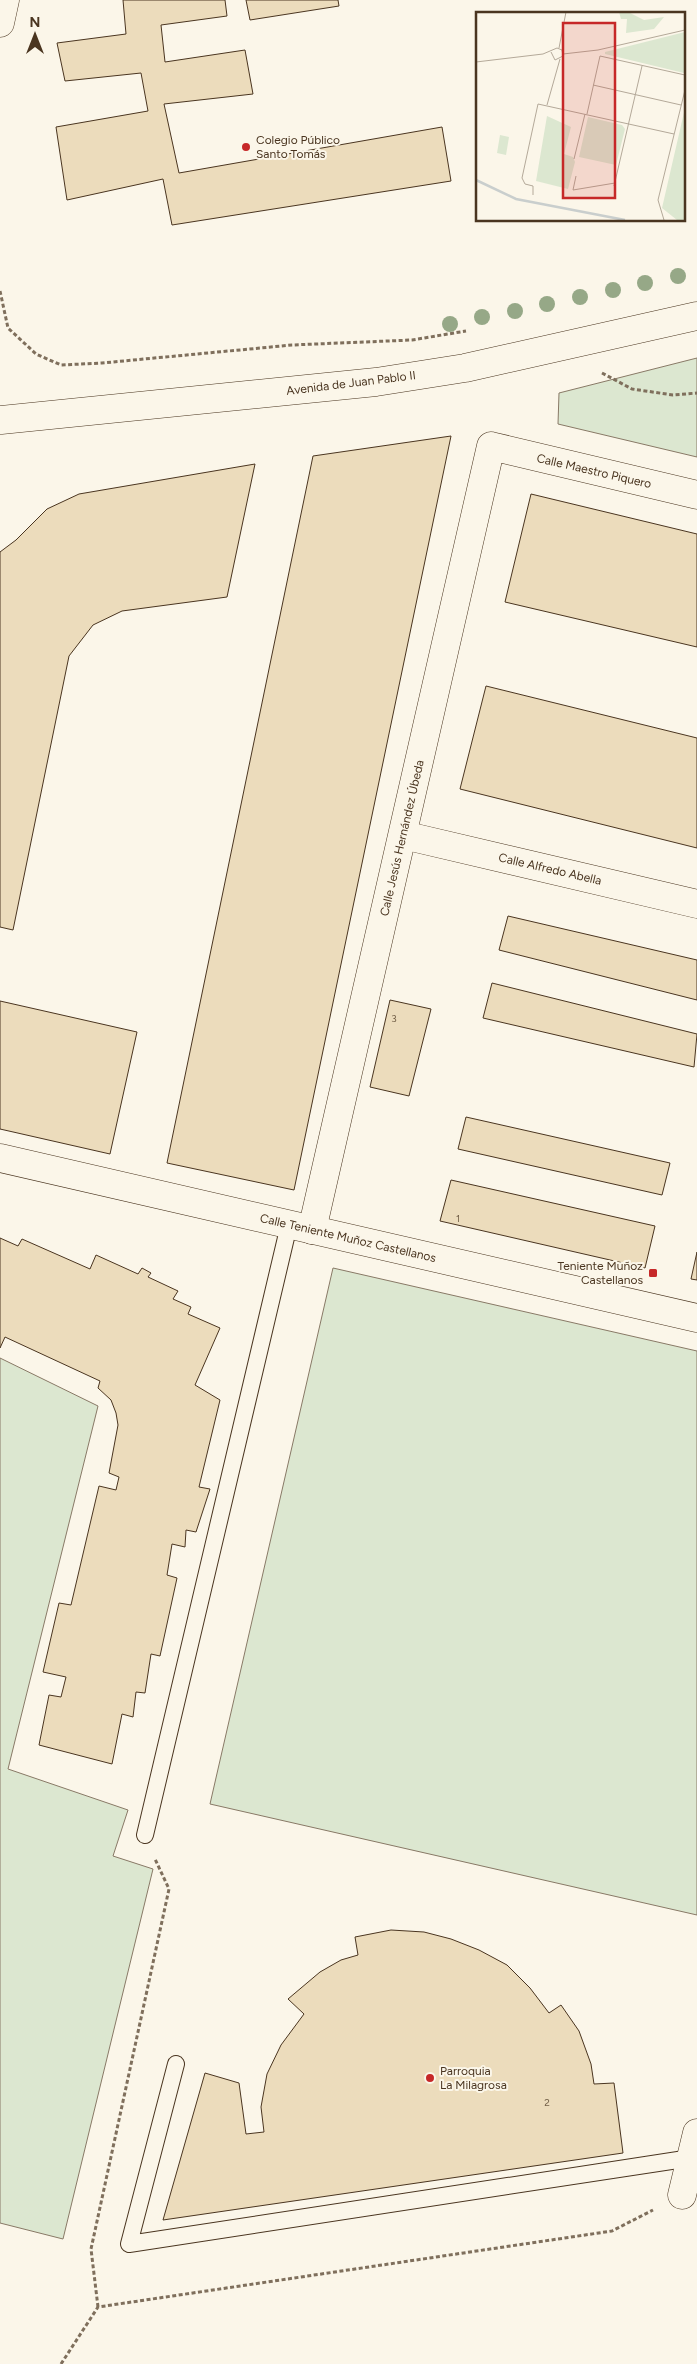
<svg xmlns="http://www.w3.org/2000/svg" width="697" height="2364" font-family="Figtree,sans-serif">
<style>
.green{fill:#dce7d0;stroke:#887966}
.building{fill:#ecdcbc;stroke:#4a3520}
.lines{fill:none;stroke-linecap:round;stroke-linejoin:round}
.lane-casing{stroke:#4a3520;stroke-width:18}
.street-casing{stroke:#4a3520;stroke-width:29}
.secondary-casing{stroke:#4a3520;stroke-width:29}
.path{stroke:#7f6f5c;stroke-width:3;stroke-dasharray:4 2.5;stroke-linecap:butt}
.lane{stroke:#fbf6e9;stroke-width:16}
.street{stroke:#fbf6e9;stroke-width:28}
.secondary{stroke:#fbf6e9;stroke-width:28}
.tree{fill:#96a887}
.poi-dot{fill:#c62828;stroke:#fbf6e9;stroke-width:2}
.labels{text-anchor:middle;stroke-width:4;stroke-linejoin:round;paint-order:stroke}
.number-label{font-size:10px;fill:#725f47}
.poi-label{font-size:12px;fill:#4a3520;stroke:#fbf6e9;text-anchor:start}
.street-label{font-size:12px;fill:#4a3520;stroke:#fbf6e9}
.inset-river{fill:none;stroke:#c9cecd;stroke-width:2.5}
.inset-road{fill:none;stroke:#b4a999;stroke-width:1}
.view{fill:#c62828;fill-opacity:0.15;stroke:#c62828;stroke-width:2.5}
.inset-edge{fill:none;stroke:#4a3520;stroke-width:2.5}
</style>
<rect width="100%" height="100%" fill="#fbf6e9"/>
<g class="green">
<path d="M697,358V457L558,424L559,393Z"/>
<path d="M333,1268L697,1351V1915L210,1804Z"/>
<path d="M0,1358L98,1406L8,1769L128,1810L113,1856L153,1869L63,2239L0,2223Z"/>
</g>
<g class="building">
<path d="M123,0H225L227,16L161,25L165,62L245,50L253,94L164,104L179,173L442,127L451,181L172,225L163,179L67,200L56,127L148,111L141,73L65,81L57,43L126,34Z"/>
<path d="M246,0H338L339,6L250,20Z"/>
<path d="M451,436L294,1190L167,1163L313,456Z"/>
<path d="M255,464L227,597L122,611L93,625L69,656L13,930L0,927V552L16,540L47,509L79,494Z"/>
<path d="M531,494L697,534V647L505,602Z"/>
<path d="M486,686L697,738V848L460,789Z"/>
<path d="M508,916L697,960V1000L499,950Z"/>
<path d="M492,983L697,1034L694,1067L483,1018Z"/>
<path d="M390,1000L431,1009L409,1096L370,1087Z"/>
<path d="M0,1001L137,1032L110,1154L0,1129Z"/>
<path d="M466,1117L670,1163L662,1195L458,1149Z"/>
<path d="M451,1180L655,1226L645,1268L440,1221Z"/>
<path d="M0,1238L18,1246L22,1239L90,1269L96,1255L138,1274L142,1268L151,1273L148,1277L178,1291L173,1299L191,1307L188,1314L220,1328L195,1385L220,1400L199,1487L210,1489L196,1532L186,1530L185,1547L172,1544L167,1575L177,1578L160,1656L151,1654L145,1693L136,1692L133,1717L122,1714L112,1764L39,1745L49,1695L61,1697L66,1677L43,1672L59,1603L71,1605L99,1486L116,1490L119,1477L109,1473L118,1425L116,1413L111,1400L98,1388L100,1381L5,1337L0,1348Z"/>
<path d="M697,1252V1280L691,1279Z"/>
<path d="M391,1930L424,1932L451,1939L479,1950L507,1965L530,1988L549,2013L561,2005L579,2031L591,2064L594,2084L614,2083L623,2153L163,2220L205,2073L239,2083L246,2134L264,2132L261,2107L267,2074L281,2045L304,2014L288,1999L320,1972L341,1960L358,1955L355,1937Z"/>
</g>
<g class="lines">
<defs>
<g id="lane">
<path d="M145,1835L289,1225"/>
<path d="M176,2064L129,2244L691,2158"/>
</g>
<g id="street">
<path d="M403,835L697,904"/>
<path d="M0,1158L697,1318"/>
<path d="M312,1230L491,446L697,495"/>
<path d="M682,2195L697,2133"/>
</g>
<g id="secondary">
<path d="M0,23L5,0"/>
<path d="M1,420L376,382L465,368L697,316"/>
</g>
</defs>
<use href="#lane" class="lane-casing"/>
<use href="#street" class="street-casing"/>
<use href="#secondary" class="secondary-casing"/>
<g class="path">
<path d="M0,291L8,328L36,354L61,365L102,363L292,345L412,340L466,331"/>
<path d="M602,373L632,389L673,395L697,393"/>
<path d="M98,2307L91,2249L169,1889L155,1859"/>
<path d="M61,2364L98,2307L612,2231L653,2210"/>
</g>
<use href="#lane" class="lane"/>
<use href="#street" class="street"/>
<use href="#secondary" class="secondary"/>
</g>
<g class="tree">
<circle cx="678" cy="276" r="8"/>
<circle cx="645" cy="283" r="8"/>
<circle cx="613" cy="290" r="8"/>
<circle cx="580" cy="297" r="8"/>
<circle cx="547" cy="304" r="8"/>
<circle cx="515" cy="311" r="8"/>
<circle cx="482" cy="317" r="8"/>
<circle cx="450" cy="324" r="8"/>
</g>
<g class="poi-dot">
<circle cx="246" cy="147" r="5"/>
<rect x="648" y="1268" width="10" height="10" rx="2.5"/>
<circle cx="430" cy="2078" r="5"/>
</g>
<g class="labels">
<g class="number-label">
<text x="394" y="1022">3</text>
<text x="458" y="1222">1</text>
<text x="547" y="2106">2</text>
</g>
<g class="poi-label">
<text x="256" y="144">Colegio Público<tspan x="256" dy="14">Santo Tomás</tspan></text>
<text x="643" y="1270" text-anchor="end">Teniente Muñoz<tspan x="643" dy="14">Castellanos</tspan></text>
<text x="440" y="2075">Parroquia<tspan x="440" dy="14">La Milagrosa</tspan></text>
</g>
<g class="street-label">
<text transform="translate(351 383) rotate(-7)" y="4">Avenida de Juan Pablo II</text>
<text transform="translate(594 471) rotate(13)" y="4">Calle Maestro Piquero</text>
<text transform="translate(402 838) rotate(-77)" y="4">Calle Jesús Hernández Úbeda</text>
<text transform="translate(550 869) rotate(13)" y="4">Calle Alfredo Abella</text>
<text transform="translate(348 1238) rotate(13)" y="4">Calle Teniente Muñoz Castellanos</text>
</g>
</g>
<g transform="translate(476 12)">
<rect width="209" height="209" fill="#fbf6e9"/>
<path d="M143,0H152L168,8L188,5L178,17L150,21L151,7H145ZM209,20L208,61L129,42V40ZM209,96V208H201L186,196ZM71,104L95,115L88,142L97,145L99,150L92,177L60,169ZM112,105L146,113L149,117L140,153L103,145ZM24,123L33,125L30,143L21,141Z" fill="#dce7d0"/>
<path class="inset-river" d="M0,168L40,187L149,208"/>
<path class="inset-road" d="M83,36L90,0M87,42L122,38L209,18M0,50L67,42L81,36L86,38L87,44L79,48L75,40M117,73L205,93M71,93L84,47M111,102L124,44L209,63M98,147L109,102M100,164L97,178L139,171M138,174L166,54M57,183V174L49,172L46,166L62,92L198,122M188,208L182,188L209,78"/>
<path class="view" d="M87,11H139V186H87Z"/>
<rect width="209" height="209" class="inset-edge"/>
</g>
<g transform="translate(35 35)" stroke="#fbf6e9" stroke-width="4" paint-order="stroke">
<path d="M0-4L9 19L0 12L-9 19Z" fill="#4a3520"/>
<text y="-8" font-size="14" font-weight="bold" text-anchor="middle" fill="#4a3520">N</text>
</g>
</svg>
